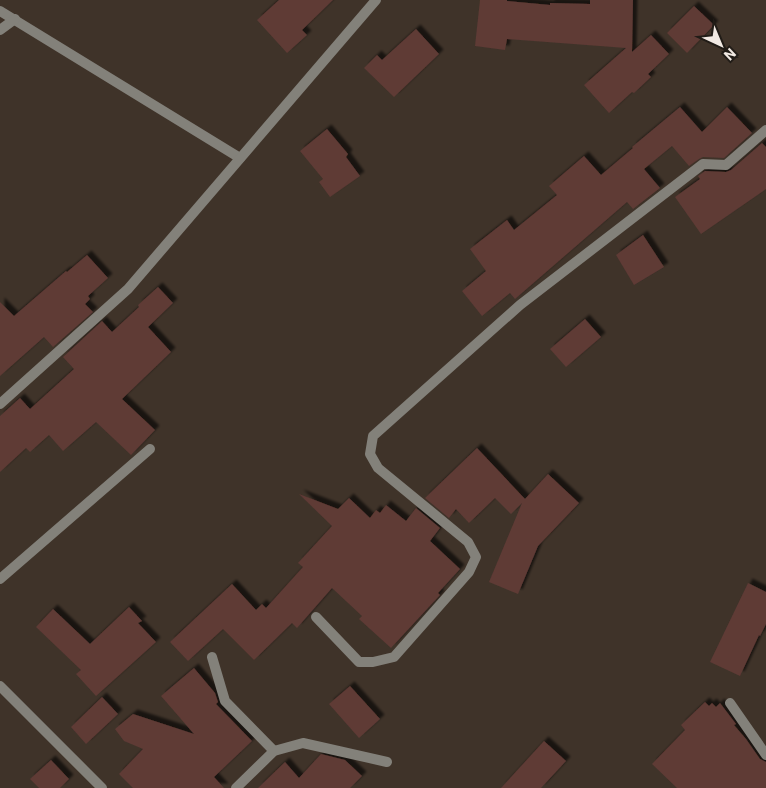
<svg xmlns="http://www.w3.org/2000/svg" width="766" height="788" font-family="Roboto,sans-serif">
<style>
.building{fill:#5e3a35;filter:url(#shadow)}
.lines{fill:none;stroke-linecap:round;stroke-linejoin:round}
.street{stroke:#83817a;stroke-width:10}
</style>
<defs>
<filter id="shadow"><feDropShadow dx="4.5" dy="-4.5" stdDeviation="1" flood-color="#0009"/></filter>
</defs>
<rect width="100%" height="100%" fill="#3f3329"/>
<g class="building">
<path d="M279,0H333L302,30L307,35L287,53L257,20Z"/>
<path d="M480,0H507V1L550,5V3L590,4V0H633L632,52L651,35L669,54L648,74L651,77L634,93L632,92L609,113L584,85L626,48L507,39L505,50L475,46Z"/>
<path d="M694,6L714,25L687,53L667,33Z"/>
<path d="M416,29L439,54L394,97L364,68L377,55L382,60Z"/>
<path d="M680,107L702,132L727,107L752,133L724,158L703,157L699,159L689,166L672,146L644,169L660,188L633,209L627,202L515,299L510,293L482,316L462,291L486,271L470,249L507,220L514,230L557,195L549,186L584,156L601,175L633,148L632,147Z"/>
<path d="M327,129L348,154L346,157L360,176L330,197L319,182L323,179L300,151Z"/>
<path d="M762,143L766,147V189L701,234L675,197L700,179L698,176L705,171L726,172L731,170Z"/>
<path d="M643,235L664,267L634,285L616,255Z"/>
<path d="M87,255L108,278L88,296L90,299L85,304L93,312L53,347L44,337L0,376V302L14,316L66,271L67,272Z"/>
<path d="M158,287L173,303L148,327L171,352L122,399L155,430L131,455L96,422L63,451L49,435L30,452L26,448L0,472V416L20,398L30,409L74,369L63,357L102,321L112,332L139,307L138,305Z"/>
<path d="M585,319L601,337L566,367L550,349Z"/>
<path d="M477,448L525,499L548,474L579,503L538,546L518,594L489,582L522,503L511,514L495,498L469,523L456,509L449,518L425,498Z"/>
<path d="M299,494L338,509L349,498L370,518L376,510L380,513L386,505L406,521L416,508L440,528L430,541L460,569L438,593L440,595L391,648L359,619L362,616L332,588L297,628L292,623L254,660L223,629L188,661L170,642L232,584L256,610L262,604L266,608L303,567L298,563L332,526Z"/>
<path d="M748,583L766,592V624L760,636L759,635L740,676L710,662Z"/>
<path d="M129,607L142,621L138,623L156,642L96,696L76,674L81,670L36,627L53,609L90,644Z"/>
<path d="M194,668L215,693L218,702L216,704L252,741L214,777L224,788H133L119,774L143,749L124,741L115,729L133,714L194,734L161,696Z"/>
<path d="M350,686L380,719L359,738L329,704Z"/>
<path d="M102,697L118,714L86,744L71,727Z"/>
<path d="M705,702L709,706L712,703L716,707L720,703L736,724L734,725L746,739L760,759L766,762V788H677L652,764L685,730L681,725Z"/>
<path d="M544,741L566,761L541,788H501Z"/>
<path d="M321,754L345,760L362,776L350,788H258L285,762L299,778Z"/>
<path d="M51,760L69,779L60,788H39L30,779Z"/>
</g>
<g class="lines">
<g class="street">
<path d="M0,11L240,158"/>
<path d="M0,30L15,19"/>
<path d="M0,404L128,289L376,0"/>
<path d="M0,579L150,449"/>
<path d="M316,617L359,662H373L394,657L469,572L476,557L468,542L378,468L370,454L373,436L520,305L703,164L726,165L766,130"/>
<path d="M212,657L225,701L274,751"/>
<path d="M0,686L102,788"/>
<path d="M730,703L766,755"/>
<path d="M236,788L274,751L303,743L387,762"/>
</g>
</g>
<g transform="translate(721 45) rotate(136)" stroke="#211c17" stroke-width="4" paint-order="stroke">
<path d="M0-4L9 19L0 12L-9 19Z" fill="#f1e9e3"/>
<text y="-8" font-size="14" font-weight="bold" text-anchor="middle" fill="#f1e9e3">N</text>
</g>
</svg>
